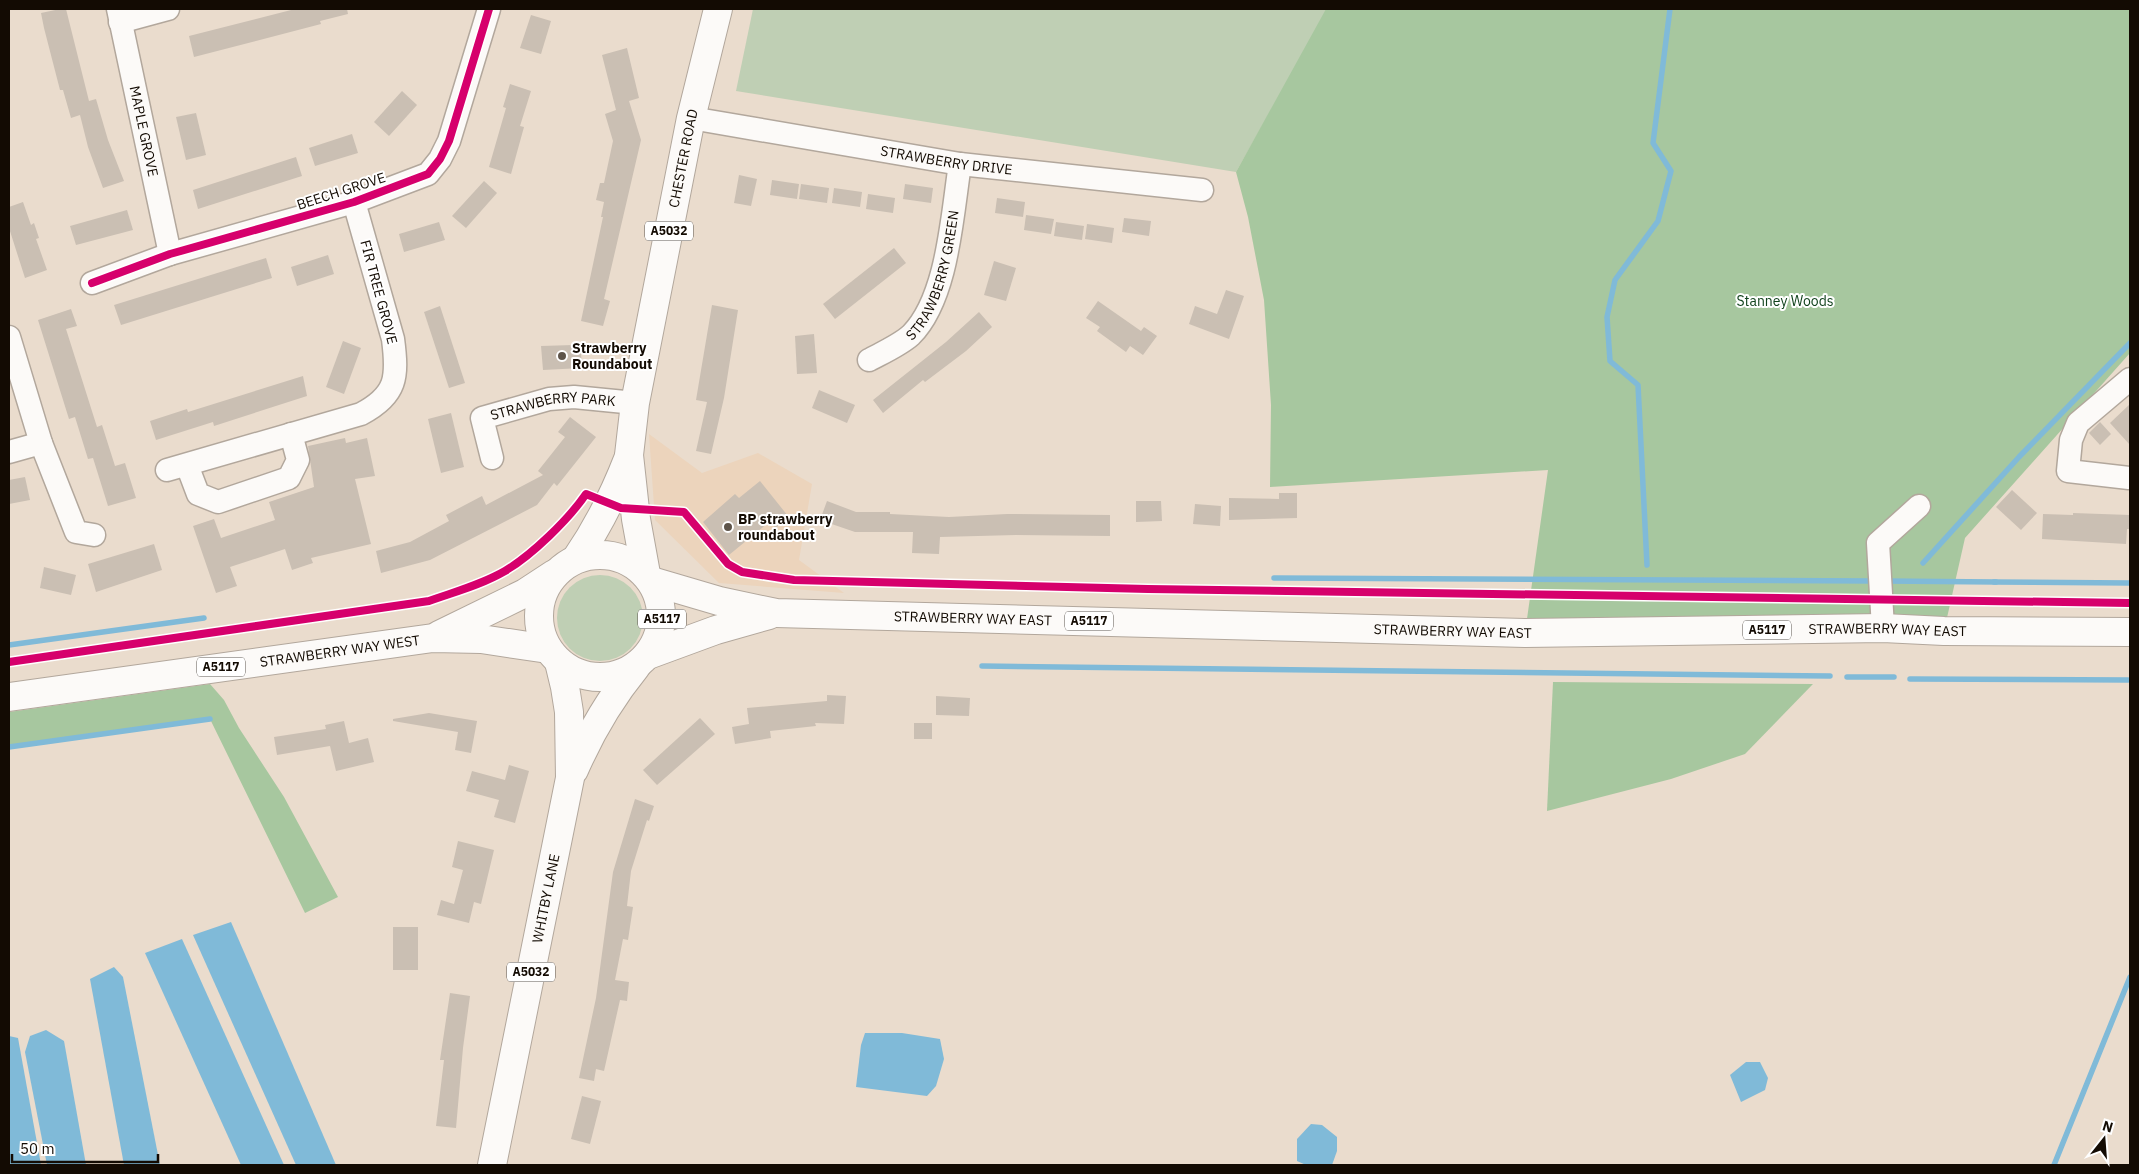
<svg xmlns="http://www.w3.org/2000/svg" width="2139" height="1174" font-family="'IBM Plex Sans',sans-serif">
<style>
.built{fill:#ecd4bc}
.green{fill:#bfcfb4}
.forest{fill:#a7c79f}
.water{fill:#80bad8}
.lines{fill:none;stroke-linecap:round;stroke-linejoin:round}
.stream{stroke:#80bad8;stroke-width:5.5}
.building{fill:#cabfb3}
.minor-casing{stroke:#b2a79c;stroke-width:25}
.primary-casing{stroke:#b2a79c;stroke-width:30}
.minor{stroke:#fcfaf8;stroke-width:22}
.primary{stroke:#fcfaf8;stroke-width:28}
.cycleway-casing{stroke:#fff;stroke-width:11}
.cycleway{stroke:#d6006c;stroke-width:8}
.poi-dot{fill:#5e544a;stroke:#fff;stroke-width:2}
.labels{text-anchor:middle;stroke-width:4;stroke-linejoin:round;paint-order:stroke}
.shield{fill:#fff;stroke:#5a544f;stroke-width:1}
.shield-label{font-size:12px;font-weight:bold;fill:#130b03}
.street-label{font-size:14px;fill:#130b03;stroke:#fff}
.park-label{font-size:14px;fill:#10421c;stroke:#fff}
.poi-label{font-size:14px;font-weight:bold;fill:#130b03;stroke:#fff;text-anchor:start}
</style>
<rect width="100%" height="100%" fill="#eadccd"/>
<path class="built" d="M649,434L702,473L758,453L812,484L799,560L844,593L719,583L655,520Z"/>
<g class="green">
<path d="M753,9H1328L1236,172L736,91Z"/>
<circle cx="600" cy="618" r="43"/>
</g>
<g class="forest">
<path d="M1326,9H2130V353L1965,538L1944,631L1525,633L1548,470L1270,487L1271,405L1264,300L1248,217L1236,172Z"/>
<path d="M1553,682L1813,684L1745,754L1671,779L1547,811Z"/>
<path d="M210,684L224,700L239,728L284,797L338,897L305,913L210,719L9,747V712Z"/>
</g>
<g class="water">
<path d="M231,922L336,1165H296L193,935Z"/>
<path d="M182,939L284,1165H241L145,953Z"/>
<path d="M114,967L123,977L160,1165H124L90,979Z"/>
<path d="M46,1030L64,1041L86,1165H47L25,1052L30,1036Z"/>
<path d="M865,1033H902L940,1039L944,1059L936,1086L927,1096L856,1087L861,1045Z"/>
<path d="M9,1036L18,1038L41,1165H9Z"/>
<path d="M1746,1062H1760L1768,1078L1765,1090L1741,1102L1730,1075Z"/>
<path d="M1311,1124L1322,1125L1337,1137V1151L1332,1165H1306L1297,1161V1139Z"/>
</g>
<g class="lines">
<g class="stream">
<path d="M1923,563L2019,457L2130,343"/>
<path d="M1647,565L1638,385L1610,361L1607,317L1615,280L1658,221L1671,171L1653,143L1670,9"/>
<path d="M1274,578L1874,581"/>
<path d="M1884,581L1996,582"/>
<path d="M1994,582L2130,583"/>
<path d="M9,645L204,618"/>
<path d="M982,666L1830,676"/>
<path d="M1847,677H1894"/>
<path d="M1910,679L2128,680"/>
<path d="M9,747L210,719"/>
<path d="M2054,1165L2130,977"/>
</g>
</g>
<g class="building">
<path d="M60,9H66L89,101L96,99L108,140L124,181L103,188L88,147L80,115L71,118L63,90H60L44,28L41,13Z"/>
<path d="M295,9H347L348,14L320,21L321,24L194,57L189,36Z"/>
<path d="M531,15L551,21L541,54L520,48Z"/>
<path d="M627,48L639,98L629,101L641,140L604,299L610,301L603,326L581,321L603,217H601L604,202L596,200L600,183H604L613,141L605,114L616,110L602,55Z"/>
<path d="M510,84L531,91L520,126L524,127L511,174L489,167L506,108L503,107Z"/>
<path d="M402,91L417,105L389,136L374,122Z"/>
<path d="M196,113L206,155L186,160L176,117Z"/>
<path d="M352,134L358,153L315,166L309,148Z"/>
<path d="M296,157L302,176L198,209L193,190Z"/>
<path d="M739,175L757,179L751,206L734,203Z"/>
<path d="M772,180L799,184L797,199L770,195Z"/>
<path d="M484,181L497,193L466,228L452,216Z"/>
<path d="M801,184L829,188L827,203L799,199Z"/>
<path d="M905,184L933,188L931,203L903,199Z"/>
<path d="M834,188L862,192L860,207L832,203Z"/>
<path d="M868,194L895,198L893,213L866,209Z"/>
<path d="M997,198L1025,202L1023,217L995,213Z"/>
<path d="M23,202L31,225L34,223L39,238L36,239L47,270L25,278L9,228V207Z"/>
<path d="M127,210L133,230L76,245L70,226Z"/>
<path d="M1026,215L1054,219L1051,234L1024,230Z"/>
<path d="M1124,218L1151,221L1149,236L1122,232Z"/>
<path d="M439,222L445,240L404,252L399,234Z"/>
<path d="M1056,222L1084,226L1082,240L1054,236Z"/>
<path d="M1087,224L1114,228L1112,243L1085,239Z"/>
<path d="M894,248L906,263L835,319L823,304Z"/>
<path d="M328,255L334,274L297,286L291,267Z"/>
<path d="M266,258L272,278L121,325L114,305Z"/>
<path d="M994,261L1016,268L1006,301L984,295Z"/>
<path d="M1226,290L1244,296L1229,339L1189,324L1195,306L1217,314Z"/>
<path d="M1098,301L1141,331L1144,327L1157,336L1143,355L1130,346L1126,352L1097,331L1100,327L1086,318Z"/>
<path d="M712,305L738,310L724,398L711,454L696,451L707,402L696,400Z"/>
<path d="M440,306L465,383L449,388L424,312Z"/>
<path d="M71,309L77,326L66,329L97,427L102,425L115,466L125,463L136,498L108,506L93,458L88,459L75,417L69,419L38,320Z"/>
<path d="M979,312L992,327L966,351L925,382L923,380L883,413L873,400L946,342Z"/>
<path d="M814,334L817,373L797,374L795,336Z"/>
<path d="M343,341L361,348L344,394L326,387Z"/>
<path d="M573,345L574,353H581L582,368L543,370L541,346Z"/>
<path d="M303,376L307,396L214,426L213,422L156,440L150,421L187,409L188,412Z"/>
<path d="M819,390L855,405L847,423L812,408Z"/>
<path d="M2130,404V445L2110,423Z"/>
<path d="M451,413L464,467L441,473L428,419Z"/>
<path d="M570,417L596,437L557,486L554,483L537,505L430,560L381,573L376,551L410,542L449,521L446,515L482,496L486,505L543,475L538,471L565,437L558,432Z"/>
<path d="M2100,422L2111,434L2100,445L2089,433Z"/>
<path d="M345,438L346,443L367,438L375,476L355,479L371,544L311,558L313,563L292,570L285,549L230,567L237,586L216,593L193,526L214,519L221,538L275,520L269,502L314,487L308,446Z"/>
<path d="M25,477L30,500L9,504V480Z"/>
<path d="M760,481L788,516L776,528L769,522L729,555L703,522L735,494L739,498Z"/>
<path d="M2012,490L2037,513L2021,530L1996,507Z"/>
<path d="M1279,493H1297V518L1229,520V498L1279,499Z"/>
<path d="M827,501L856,512H890V514L949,517L1007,514L1110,515V536L1016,535L940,537L939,554L912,553L913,532H855L820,520Z"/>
<path d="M1136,501H1161L1162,521L1136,522Z"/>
<path d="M1195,504L1221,506L1220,526L1193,524Z"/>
<path d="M2073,513L2130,515V529H2127L2126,544L2042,539L2043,514L2073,515Z"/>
<path d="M154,544L162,570L96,592L88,564Z"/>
<path d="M44,567L76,575L71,595L40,588Z"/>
<path d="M827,695L846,696L844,724L815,723L816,726L770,731L771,738L735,744L732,727L749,724L747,708L827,701Z"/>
<path d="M936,696L970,698L969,716L936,715Z"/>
<path d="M429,713L477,721L471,753L455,750L458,732L393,721V719Z"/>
<path d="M700,718L715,734L657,785L643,770Z"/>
<path d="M344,721L349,743L368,738L374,762L336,771L330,746L277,755L274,737L326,729L325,725Z"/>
<rect x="914" y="723" width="18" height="16"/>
<path d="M509,765L529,771L515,823L494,817L499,800L466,791L472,771L505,780Z"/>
<path d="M635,799L654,806L649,821L647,820L631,871L627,906L633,907L628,940L623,939L615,980L629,982L627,1001L620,1000L604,1071L596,1069L594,1081L579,1078L596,998L613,872Z"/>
<path d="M458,841L494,850L481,904L474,902L469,923L437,915L441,900L454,904L463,870L452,867Z"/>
<rect x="393" y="927" width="25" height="43"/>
<path d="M450,993L470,996L463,1048L456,1128L436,1126L444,1060H440Z"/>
<path d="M582,1096L601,1101L590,1144L571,1139Z"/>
</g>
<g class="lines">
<defs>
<g id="minor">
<path id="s1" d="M118,9L170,254"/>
<path d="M120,22L168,9"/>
<path id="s2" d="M691,118L960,164L1202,190"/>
<path d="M92,283L170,254L354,202L428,174L440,159L449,141L489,9"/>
<path d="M9,337L41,443"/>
<path id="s3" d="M869,360C882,353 900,345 911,335C948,298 952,215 960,164"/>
<path d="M9,452L41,443L76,532L94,535"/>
<path id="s4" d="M492,458L482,418L549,399L574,397L635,403"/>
<path d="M187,465L198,494L218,502L289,478L298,460L291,434"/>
<path d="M167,470L361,414C397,395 398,377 393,339L354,202"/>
<path d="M2129,478L2068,471L2071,440L2078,423L2130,379"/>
<path d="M1883,628L1878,543L1919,506"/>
</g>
<g id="primary">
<circle cx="600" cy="616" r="61"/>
<path d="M576,559C598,527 614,495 628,459"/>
<path id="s5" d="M646,574L636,519L629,455L635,403L691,118L718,9"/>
<path id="s6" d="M651,581L719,601L776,613L1525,633L1883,628L1944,631L2130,632"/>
<path d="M439,635L525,593L554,574"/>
<path d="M648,655L716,630L769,615"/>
<path id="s7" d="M9,697L433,638L481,639L548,649"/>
<path d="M574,770C591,731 609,700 636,667"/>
<path id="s8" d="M492,1165L570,778L569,712L565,687L559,662"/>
</g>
</defs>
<use href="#minor" class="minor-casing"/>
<use href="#primary" class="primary-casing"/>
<use href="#minor" class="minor"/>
<use href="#primary" class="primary"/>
<defs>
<g id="cycleway">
<path d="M92,283L170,254L354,202L428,174L440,159L449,141L489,9"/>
<path d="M9,662L429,601C454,592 481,585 505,571C532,555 568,520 586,494L621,508L684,512L728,564L742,572L794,580L1148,589L2130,603"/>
</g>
</defs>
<use href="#cycleway" class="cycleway-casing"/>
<use href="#cycleway" class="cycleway"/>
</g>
<g class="poi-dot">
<circle cx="562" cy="356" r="5"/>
<circle cx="728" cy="527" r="5"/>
</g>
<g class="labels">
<g class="shield">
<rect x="645" y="221.5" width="48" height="19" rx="4"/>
<rect x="638" y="609.5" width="48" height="19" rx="4"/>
<rect x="1065" y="611.5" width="48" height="19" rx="4"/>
<rect x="1743" y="620.5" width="48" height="19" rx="4"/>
<rect x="197" y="657.5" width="48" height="19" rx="4"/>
<rect x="507" y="962.5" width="48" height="19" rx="4"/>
</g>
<g class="shield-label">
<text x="669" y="235">A5032</text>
<text x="662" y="623">A5117</text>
<text x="1089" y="625">A5117</text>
<text x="1767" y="634">A5117</text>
<text x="221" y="671">A5117</text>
<text x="531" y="976">A5032</text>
</g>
<g class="street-label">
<text dy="5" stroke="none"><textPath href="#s1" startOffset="125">MAPLE GROVE</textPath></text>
<text dy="5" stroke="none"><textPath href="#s5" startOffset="422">CHESTER ROAD</textPath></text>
<text dy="5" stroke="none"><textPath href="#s2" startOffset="259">STRAWBERRY DRIVE</textPath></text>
<text transform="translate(341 191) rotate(-18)" y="5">BEECH GROVE</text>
<text dy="5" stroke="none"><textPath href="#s3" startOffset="114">STRAWBERRY GREEN</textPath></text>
<text transform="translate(379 292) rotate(75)" y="5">FIR TREE GROVE</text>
<text dy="5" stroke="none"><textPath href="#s4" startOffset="114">STRAWBERRY PARK</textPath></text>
<text dy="5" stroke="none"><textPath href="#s6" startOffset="326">STRAWBERRY WAY EAST</textPath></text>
<text dy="5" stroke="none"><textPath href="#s6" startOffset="806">STRAWBERRY WAY EAST</textPath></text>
<text dy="5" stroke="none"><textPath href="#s6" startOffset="1241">STRAWBERRY WAY EAST</textPath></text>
<text dy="5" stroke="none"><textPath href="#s7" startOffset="334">STRAWBERRY WAY WEST</textPath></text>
<text dy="5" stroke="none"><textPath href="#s8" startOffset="272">WHITBY LANE</textPath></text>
</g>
<g class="park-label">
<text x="1785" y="306">Stanney Woods</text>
</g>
<g class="poi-label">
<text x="572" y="353">Strawberry<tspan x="572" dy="16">Roundabout</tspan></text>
<text x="738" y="524">BP strawberry<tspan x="738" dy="16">roundabout</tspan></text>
</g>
</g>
<rect width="2139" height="1174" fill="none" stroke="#130b03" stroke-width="20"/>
<g transform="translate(2104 1139) rotate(17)" stroke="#ffffff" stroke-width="4" paint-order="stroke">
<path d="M0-4L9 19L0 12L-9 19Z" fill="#130b03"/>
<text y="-8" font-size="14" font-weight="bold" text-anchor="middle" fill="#130b03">N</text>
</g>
<path d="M12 1154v8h146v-8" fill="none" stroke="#130b03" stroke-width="2.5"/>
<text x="20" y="1154" font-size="15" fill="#130b03" stroke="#ffffff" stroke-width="4" paint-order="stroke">50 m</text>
</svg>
